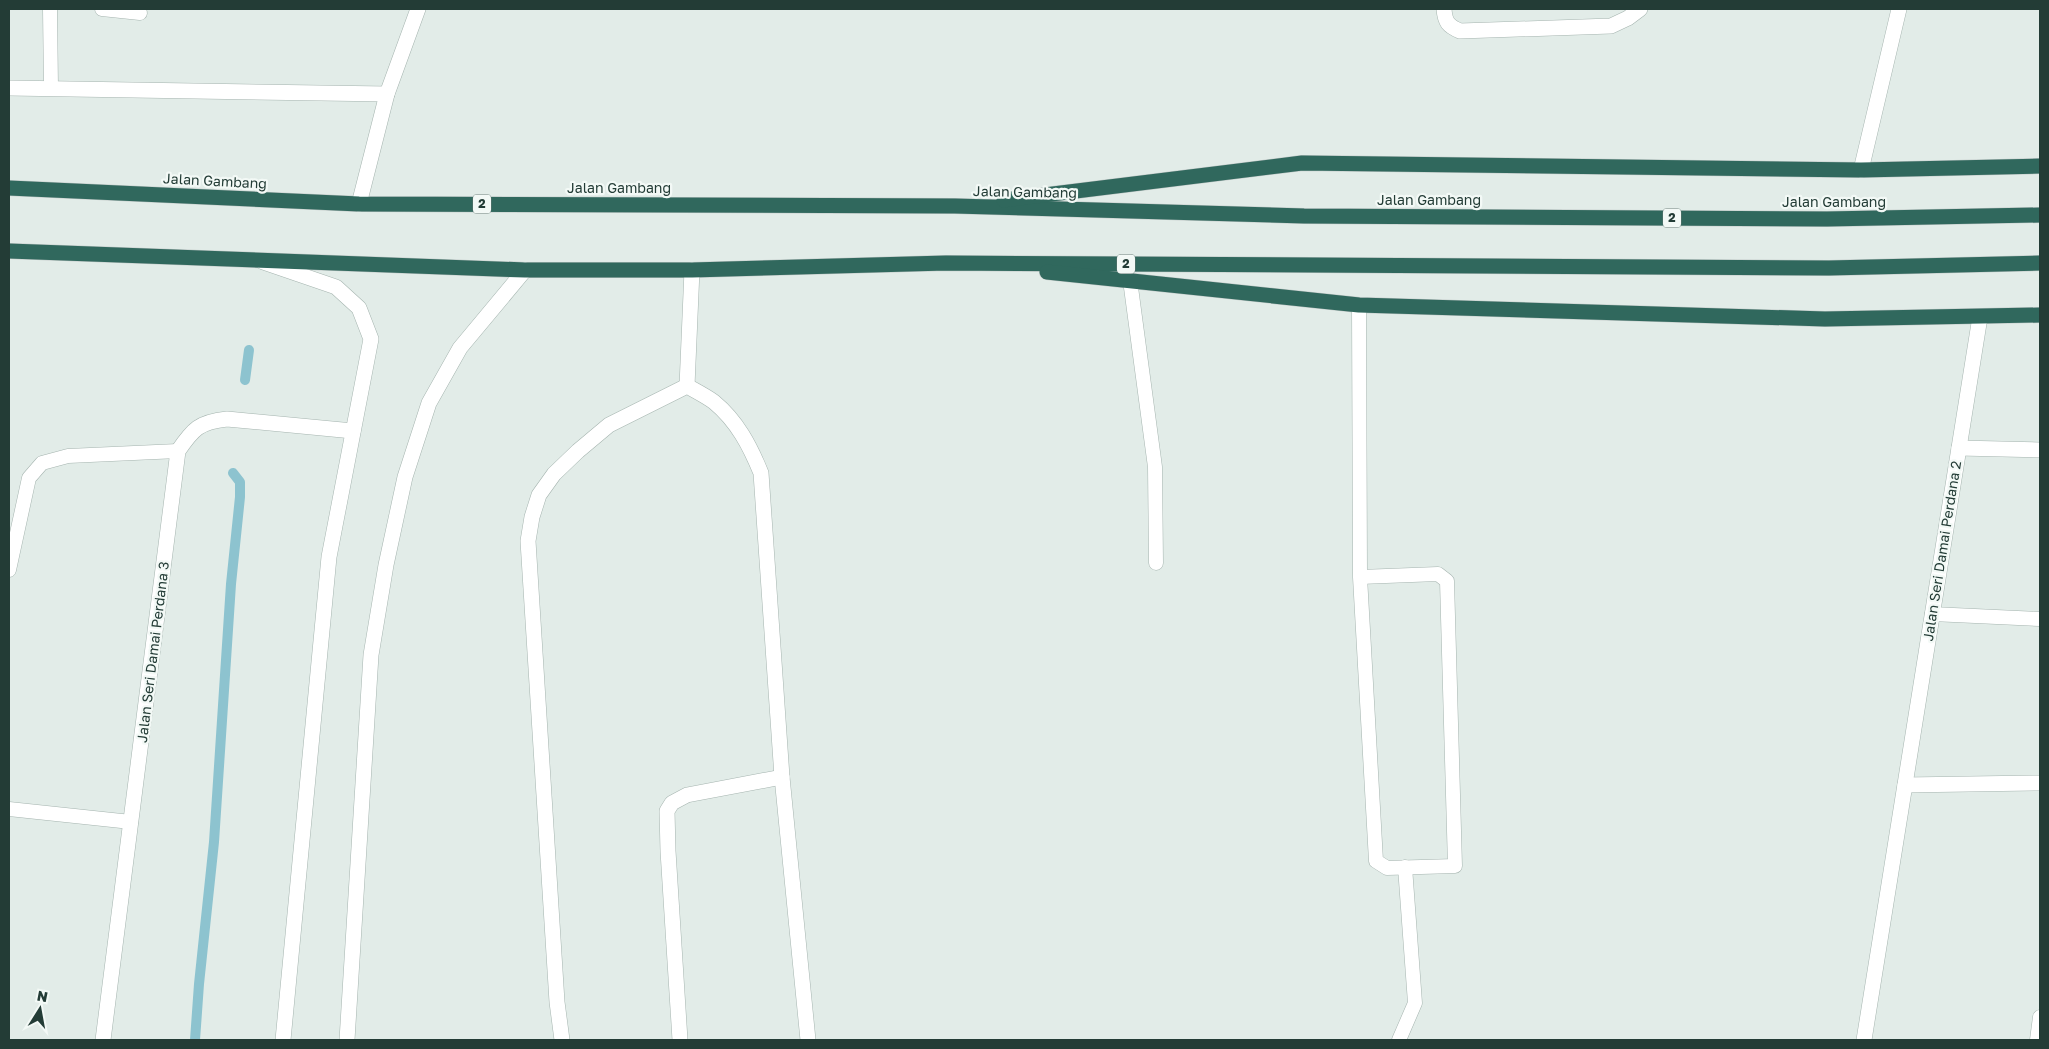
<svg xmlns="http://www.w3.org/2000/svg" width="2049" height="1049" font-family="'Golos Text',sans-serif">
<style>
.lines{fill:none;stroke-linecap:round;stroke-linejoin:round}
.stream{stroke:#8dc3cf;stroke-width:10}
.lane-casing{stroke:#a5b4af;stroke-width:15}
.street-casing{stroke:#a5b4af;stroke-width:16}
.highway-casing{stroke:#c1c8c7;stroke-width:16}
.lane{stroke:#fff;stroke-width:14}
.street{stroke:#fff;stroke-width:15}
.highway{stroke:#30685d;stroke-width:15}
.labels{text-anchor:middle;stroke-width:4.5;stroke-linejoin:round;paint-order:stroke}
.shield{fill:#f3f9f6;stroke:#617570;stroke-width:1}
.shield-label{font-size:12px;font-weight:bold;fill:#233c36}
.street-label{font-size:14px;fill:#233c36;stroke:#f3f9f6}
</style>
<rect width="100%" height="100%" fill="#e2ece8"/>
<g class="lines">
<g class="stream">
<path d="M245,380L249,350"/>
<path d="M195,1040L199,984L214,842L231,584L240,497V482L233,473"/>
</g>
<defs>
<g id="lane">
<path d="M50,9L51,88"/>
<path d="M102,9L140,13"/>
<path d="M1130,280L1155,467L1156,563"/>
<path d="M1359,305L1360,577L1376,861L1387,868L1455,866L1447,581L1438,574L1360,577"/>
<path d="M9,570L29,478L42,463L68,456L178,451"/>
<path d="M1932,614L2040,619"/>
<path d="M9,809L131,822"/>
<path d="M1399,1040L1415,1003L1405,867"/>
<path d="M2037,1040L2040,1017"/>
</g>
<g id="street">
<path d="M1444,9C1445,22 1448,26 1460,31L1611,26L1628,18L1640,9"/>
<path d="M9,88L387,94"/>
<path d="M1861,170L1899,9"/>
<path d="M359,204L387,94L418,9"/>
<path d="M263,262L336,287L359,308L371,339L329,557L283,1040"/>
<path d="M687,386L692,270"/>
<path d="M1959,448L2040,450"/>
<path d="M1905,785L2040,783"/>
<path d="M103,1040L178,451C193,429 199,422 227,419L353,431"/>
<path d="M347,1040L371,655L386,565L405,477L429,403L460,348L525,270"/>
<path d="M562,1040L557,1002L528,541L532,517L539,495L554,474L578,451L609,425L687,386C696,391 706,396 714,402C737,421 750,446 761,473L782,777L808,1040"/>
<path d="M680,1040L668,851L667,811L672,803L687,795L782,777"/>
<path d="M1864,1040L1980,317"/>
</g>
<g id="highway">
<path d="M9,188L359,204L955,206L1304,216L1827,219L2040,215"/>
<path d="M1004,200L1302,163L1861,170L2040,166"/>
<path d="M9,251L525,270H692L946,263L1829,268L2040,263"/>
<path d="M1047,272L1359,305L1825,319L2040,315"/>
</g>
</defs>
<use href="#lane" class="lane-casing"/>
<use href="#street" class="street-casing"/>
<use href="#highway" class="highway-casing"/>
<use href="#lane" class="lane"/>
<use href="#street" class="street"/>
<use href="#highway" class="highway"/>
</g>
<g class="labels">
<g class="shield">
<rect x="473" y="194.5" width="18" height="19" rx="4"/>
<rect x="1663" y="208.5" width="18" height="19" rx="4"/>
<rect x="1117" y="254.5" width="18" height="19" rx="4"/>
</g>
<g class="shield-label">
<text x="482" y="208">2</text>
<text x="1672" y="222">2</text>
<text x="1126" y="268">2</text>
</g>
<g class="street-label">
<text transform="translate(215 181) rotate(3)" y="5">Jalan Gambang</text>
<text x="619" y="193">Jalan Gambang</text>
<text transform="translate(1025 192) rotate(1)" y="5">Jalan Gambang</text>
<text x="1429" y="205">Jalan Gambang</text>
<text x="1834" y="207">Jalan Gambang</text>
<text transform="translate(1942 551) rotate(-81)" y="5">Jalan Seri Damai Perdana 2</text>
<text transform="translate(153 652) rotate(-83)" y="5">Jalan Seri Damai Perdana 3</text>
</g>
</g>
<rect width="2049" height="1049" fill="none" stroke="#233c36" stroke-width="20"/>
<g transform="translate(40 1009) rotate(11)" stroke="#f3f9f6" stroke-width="4" paint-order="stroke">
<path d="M0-4L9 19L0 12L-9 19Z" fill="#233c36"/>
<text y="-8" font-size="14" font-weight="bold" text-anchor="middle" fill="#233c36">N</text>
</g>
</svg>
